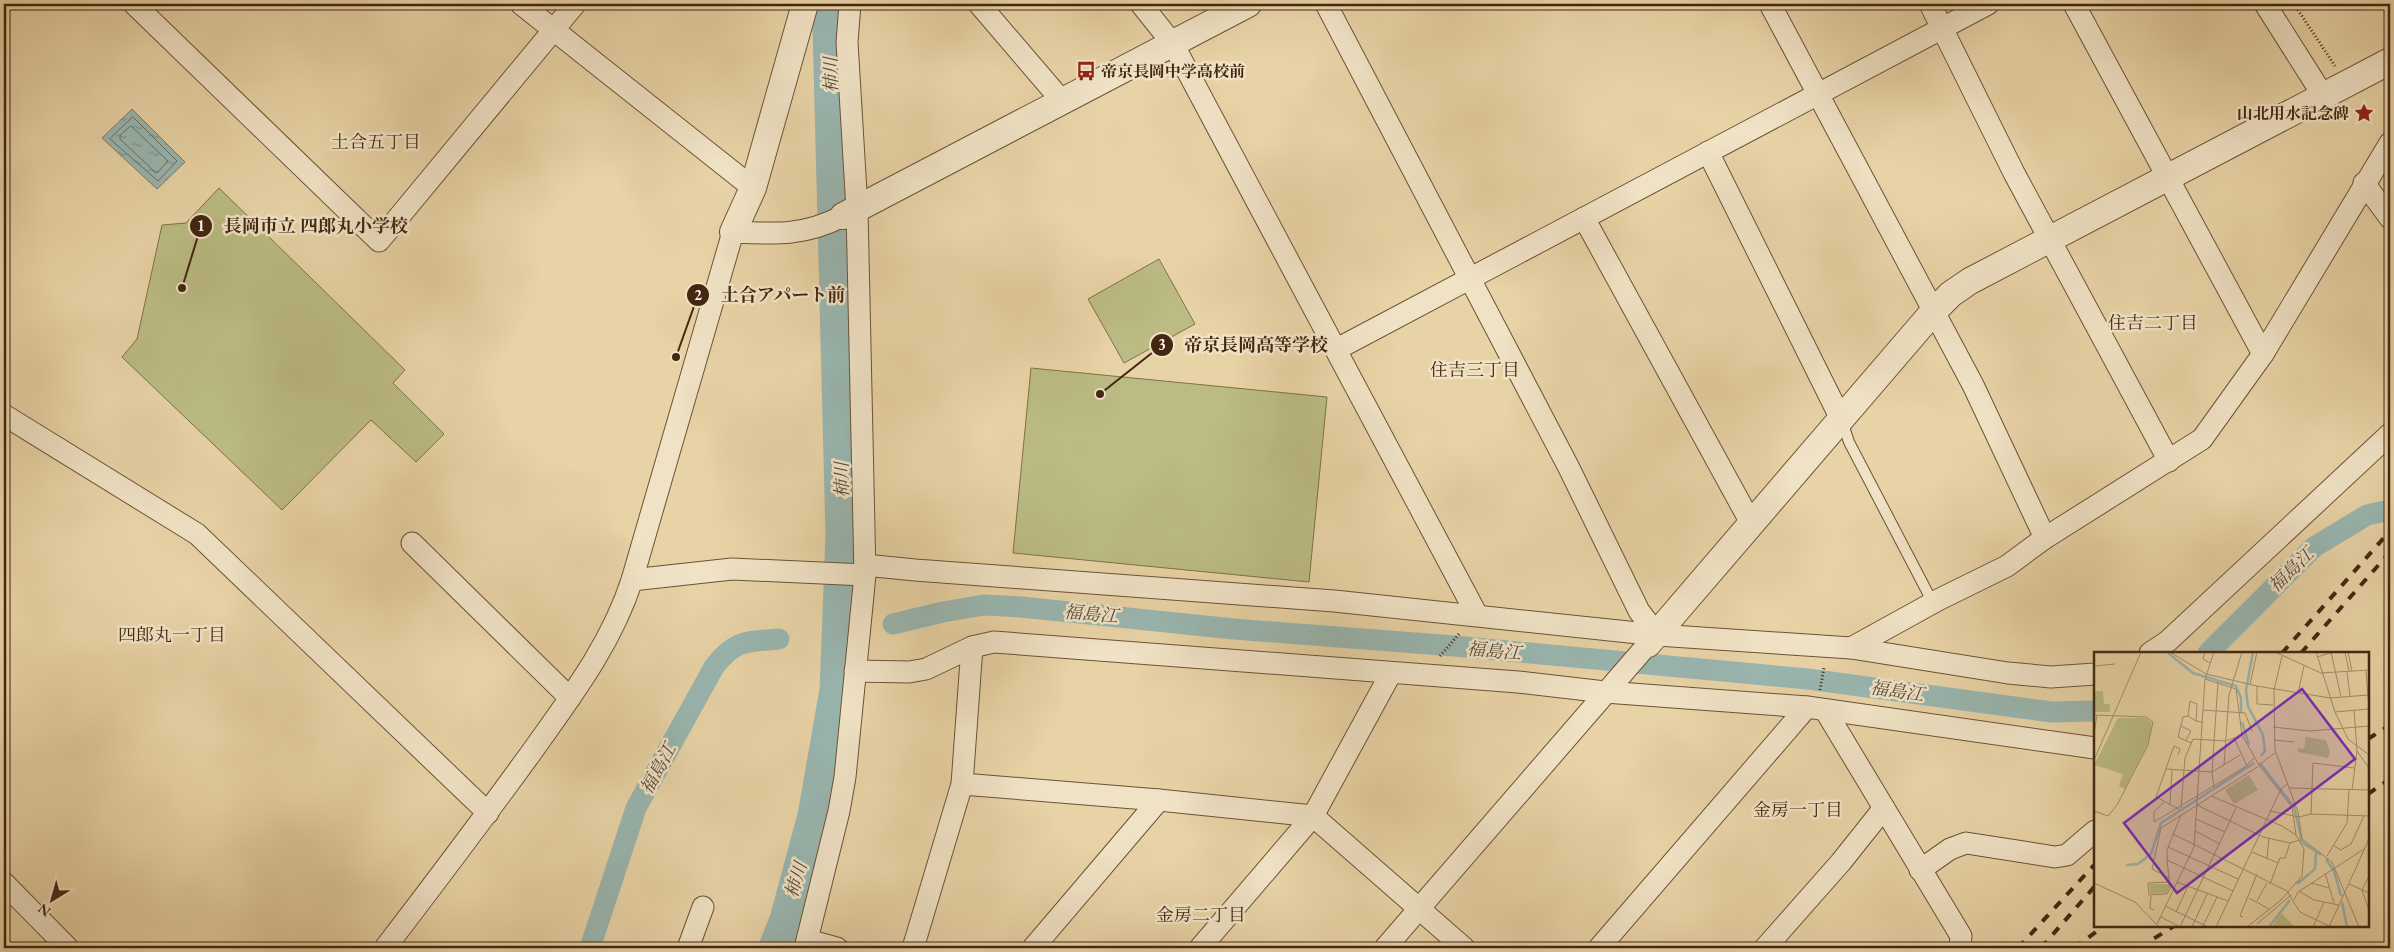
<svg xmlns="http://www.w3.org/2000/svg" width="2394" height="952" font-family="'EB Garamond','Noto Serif JP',serif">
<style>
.grass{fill:#bbbb83;stroke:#7f714a}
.water{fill:url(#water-ripples);stroke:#777d70}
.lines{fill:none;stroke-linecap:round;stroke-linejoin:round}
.shore{stroke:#6e6e60;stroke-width:1}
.canal{stroke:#99b6b0;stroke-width:21}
.river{stroke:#99b6b0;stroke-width:35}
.service-casing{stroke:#6c5236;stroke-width:12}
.minor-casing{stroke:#6c5236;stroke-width:23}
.tertiary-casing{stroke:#6c5236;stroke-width:28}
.path{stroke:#432711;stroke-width:3;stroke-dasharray:1 2.5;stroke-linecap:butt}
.service{stroke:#f0e2c5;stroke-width:10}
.minor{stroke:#f0e2c5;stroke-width:21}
.tertiary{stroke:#f0e2c5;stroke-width:26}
.rail{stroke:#432711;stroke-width:4;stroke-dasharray:9 9;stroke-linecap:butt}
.labels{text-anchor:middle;stroke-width:5;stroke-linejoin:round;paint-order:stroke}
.poi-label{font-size:16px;font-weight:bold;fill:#432711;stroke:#f0e2c5;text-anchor:start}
.water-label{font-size:18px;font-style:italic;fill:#584b39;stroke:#f0e2c5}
.neighbourhood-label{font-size:18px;fill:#432711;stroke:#f0e2c5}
.inset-river{fill:none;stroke:#99b6b0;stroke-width:2.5}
.inset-road{fill:none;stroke:#a68e6a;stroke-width:1}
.view{fill:#7b2cbf;fill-opacity:0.15;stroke:#7b2cbf;stroke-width:2.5}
.inset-edge{fill:none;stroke:#432711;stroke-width:2.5}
.leader{fill:none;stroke:#432711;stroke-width:2}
.callout-dot{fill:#432711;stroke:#f0e2c5;stroke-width:2}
.mark-label{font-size:15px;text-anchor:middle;font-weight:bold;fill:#fff}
.callout-label{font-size:18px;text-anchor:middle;font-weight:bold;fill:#432711;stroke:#f0e2c5;stroke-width:5;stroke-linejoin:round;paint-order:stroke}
</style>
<defs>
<pattern id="water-ripples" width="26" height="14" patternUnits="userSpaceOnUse" patternTransform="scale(1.25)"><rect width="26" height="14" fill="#99b6b0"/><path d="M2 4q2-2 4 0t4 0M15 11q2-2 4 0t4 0" fill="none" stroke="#7e948e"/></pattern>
</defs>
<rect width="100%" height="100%" fill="#e8d3a6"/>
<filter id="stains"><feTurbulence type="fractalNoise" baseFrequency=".004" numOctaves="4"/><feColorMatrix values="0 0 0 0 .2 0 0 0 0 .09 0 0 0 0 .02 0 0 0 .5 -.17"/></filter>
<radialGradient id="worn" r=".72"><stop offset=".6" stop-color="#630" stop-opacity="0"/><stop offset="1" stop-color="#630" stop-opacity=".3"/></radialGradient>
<g class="grass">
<path d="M219,188L405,370L393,383L444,434L416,462L371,420L282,510L122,357L137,339L162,225L186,223Z"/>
<path d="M1159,259L1195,324L1124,363L1088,299Z"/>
<path d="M1031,368L1327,397L1309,582L1013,553Z"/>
</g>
<path class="water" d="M132,109L185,162L157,189L102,138Z"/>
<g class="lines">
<g class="shore">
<path d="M133,117L177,161L158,181L110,139Z"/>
<path d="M131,126L168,161L158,172H155L120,139V136Z"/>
</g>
<g class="canal">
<path d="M893,624L943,612L984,605L1021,607L1234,629L1454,646L1808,679L2052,712L2095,711"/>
<path d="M2208,653L2314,547L2367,515L2390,510"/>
<path d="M590,948L636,808L714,667C736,639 746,642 779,639"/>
</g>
<path class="river" d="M776,948L787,920L815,816L837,690L843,536L830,26L833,4"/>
<defs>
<path id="service" d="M1842,421L1849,442L1933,603"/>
<g id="minor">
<path d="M134,4L379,241L575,4"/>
<path d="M521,4L753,188"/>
<path d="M979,4L1062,101"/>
<path d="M1141,4L1173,44L1477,615"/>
<path d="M1326,4L1569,468L1639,611L1657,635"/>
<path d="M1770,4L1973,385L2045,538"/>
<path d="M1930,4L2014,173L2169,461"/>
<path d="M2074,4L2263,354"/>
<path d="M2265,4L2324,97"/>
<path d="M1708,152L1841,419"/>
<path d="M2364,183L2390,218"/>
<path d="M1584,218L1751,523"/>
<path d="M1337,349L1988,4"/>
<path d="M4,415L197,534L488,813"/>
<path d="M412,543L570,698"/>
<path d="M865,565L915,570L1334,601L1657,635L1851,648L2008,673L2051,677L2095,674"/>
<path d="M632,580L732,569L865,575"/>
<path d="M1851,648L1938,600L2007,566L2045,538L2202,439L2263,354L2390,143"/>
<path d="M2150,653L2168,641L2390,434"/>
<path d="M855,671L909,672L926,669L972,647L994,642L1518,682L1605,692L1807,707L2095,748"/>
<path d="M1825,710L1961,936L1960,948"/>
<path d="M962,784L1159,800L1313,816L1464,948"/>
<path d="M1920,870L1950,849L1966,843L2055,857L2067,855L2095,831"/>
<path d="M4,883L68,948"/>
<path d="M808,940L837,948"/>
<path d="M385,948C434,884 483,819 531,753C570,698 611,645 632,580L733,232C776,234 804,236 843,216"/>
<path d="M688,948L703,907"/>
<path d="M805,948L839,811L845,777L865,575L857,209L847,42L850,4"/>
<path d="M913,948L962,784L972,647"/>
<path d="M1033,948L1159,800"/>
<path d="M1200,948L1313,816L1391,673"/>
<path d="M1385,948L1648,644"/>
<path d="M1599,948L1807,707"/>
<path d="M1765,948L1841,862L1884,808"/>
</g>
<g id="tertiary">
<path d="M843,216L1248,4"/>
<path d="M733,232L753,188L805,4"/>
<path d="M1648,644L1933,312L1951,294L1970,281L2390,61"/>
</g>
</defs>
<use href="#service" class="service-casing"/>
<use href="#minor" class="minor-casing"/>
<use href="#tertiary" class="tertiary-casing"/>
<g class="path">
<path d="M2294,4L2335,66"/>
<path d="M1440,656L1459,634"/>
<path d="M1820,690L1824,667"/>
</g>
<use href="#service" class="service"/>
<use href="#minor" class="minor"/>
<use href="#tertiary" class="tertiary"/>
<g class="rail">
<path d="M2282,653L2390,531"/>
<path d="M2301,653L2390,552"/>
<path d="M2368,739L2390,725"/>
<path d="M2368,794L2390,779"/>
<path d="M2018,948L2095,864"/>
<path d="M2041,948L2095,886"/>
<path d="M2074,948L2104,926"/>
<path d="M2139,948L2174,926"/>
</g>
</g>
<defs>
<symbol id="bus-bare" viewBox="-9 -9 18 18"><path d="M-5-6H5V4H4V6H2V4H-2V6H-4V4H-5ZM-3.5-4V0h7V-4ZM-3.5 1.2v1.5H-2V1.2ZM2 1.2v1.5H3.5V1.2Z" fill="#8f2418" stroke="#f0e2c5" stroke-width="2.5" paint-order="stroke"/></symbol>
<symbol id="sight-bare" viewBox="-9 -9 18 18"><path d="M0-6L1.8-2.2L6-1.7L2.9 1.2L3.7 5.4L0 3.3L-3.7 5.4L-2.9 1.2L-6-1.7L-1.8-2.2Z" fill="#8f2418" stroke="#f0e2c5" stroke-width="2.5" paint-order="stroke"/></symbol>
</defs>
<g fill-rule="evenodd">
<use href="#bus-bare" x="1072" y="57" width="28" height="28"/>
<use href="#sight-bare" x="2350" y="99" width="28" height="28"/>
</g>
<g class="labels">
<g class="poi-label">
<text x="1101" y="77">帝京長岡中学高校前</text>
<text x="2349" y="119" text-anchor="end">山北用水記念碑</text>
</g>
<g class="water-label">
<text transform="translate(831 75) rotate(-91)" y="6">柿川</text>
<text transform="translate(842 480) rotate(-91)" y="6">柿川</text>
<text transform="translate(2291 570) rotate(-44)" y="6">福島江</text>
<text transform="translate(1091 614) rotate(5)" y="6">福島江</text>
<text transform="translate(1494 651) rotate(5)" y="6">福島江</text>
<text transform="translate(1897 691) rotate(8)" y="6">福島江</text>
<text transform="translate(658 769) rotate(-61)" y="6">福島江</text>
<text transform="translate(796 880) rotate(-73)" y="6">柿川</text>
</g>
<g class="neighbourhood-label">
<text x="376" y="148">土合五丁目</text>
<text x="2153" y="329">住吉二丁目</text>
<text x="1475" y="376">住吉三丁目</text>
<text x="172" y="641">四郎丸一丁目</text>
<text x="1798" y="816">金房一丁目</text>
<text x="1201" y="921">金房二丁目</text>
</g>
</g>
<g transform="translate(2094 652)">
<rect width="275" height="275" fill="#e8d3a6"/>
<path d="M0,39H9L10,52H16V60H0ZM212,85L232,88L236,100L234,106L204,100V96L210,97ZM155,123L164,138L140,152L131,138Z" fill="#bbbb83"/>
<path d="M24,66H52L58,71L55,89L31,137L25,134L29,122L0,113ZM55,232H75V236L73,241L56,242ZM187,262H188L201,275H178Z" fill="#bbbb83"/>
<path class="inset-river" d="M73,0L99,21L142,34L147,46V61M159,0L152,38L154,54L169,83L171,99L167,104M148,70L155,93M166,111L200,155L208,190L227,203M232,207L240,219L247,244M32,213L44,212L57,202L67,171L160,111M203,232L221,217L222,201M248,250L253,275M175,275L196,248"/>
<path class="inset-road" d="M76,0L112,22L163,34L236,46L275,43M111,0L109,7L116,11M181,0L227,21L275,18M222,0L241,60L254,87L275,103M237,0L247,45M251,0L255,19M254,0L258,19M188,4L180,38L181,98L204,160L208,187L238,210L265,275M223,5L240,0M0,14L21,12M272,19L275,57M253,20L256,44M111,27L142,37L148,83L165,113L198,155L202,183M156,32L163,0M163,34V52L179,53M204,41L210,14M109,58L151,61L158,79M241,60L275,57M0,63L52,65L59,70L54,93L23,153L14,164L0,159M94,64L89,65L84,85L97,91M102,69L103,52L96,49L94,64L102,69L108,70M87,74L97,79L92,88M179,75L216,79L275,74M0,82L3,63M140,86L153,114M180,88L200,90M263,99L275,116M84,103L86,97L80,94L62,145L85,157M0,108L47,0M130,113L135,43L148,0M165,113L182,100M72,117L118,120L146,103M120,135L118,120L124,30M195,136L275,138M258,138L263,99L260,58M117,144L188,174L202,183L210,197L208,224L187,248L153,275M70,150L60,160V170L151,115L160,106M76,153L78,118M103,153L169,185L196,191L206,188M87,156L91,106L99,87L132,89L148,83M176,159L205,165L217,162L275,164M217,162L219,111L260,116M102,167L131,180M101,179L126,192M79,182L193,239L206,260L237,275M240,194L247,198L257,192L270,164M74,195L144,227M158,200L184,211M233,204L253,171L255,138M173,207L175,186M73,208L139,239M231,221L240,251M275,224L268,238L275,258M75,226L58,217L67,176L165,114M76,230L54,231L55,243L73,242L76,237L75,226L73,208V198L87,163M83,230L134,249M0,231L41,250L65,275M217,231L235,236M176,232L186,206H191L196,191M255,232L275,241M205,239L220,248L245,253M57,244L56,256L60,258M155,246L175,257M200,248L204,240L270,197M163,249L173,231M71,254L114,275M82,260L94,234M67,265L86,275M149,265L146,264L163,222M63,272L100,195L111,27L120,0M163,272L197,243M109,274L123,245M86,275L142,156M98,275L113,242M122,275L187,137L194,131M219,275L230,250M235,275L275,187"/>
<path class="view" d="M208,37L261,107L83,241L30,171Z"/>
<rect width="275" height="275" class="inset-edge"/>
</g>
<path class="leader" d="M182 288L201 226M676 357L698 295M1100 394L1162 345"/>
<g class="callout-dot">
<circle cx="182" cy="288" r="5"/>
<circle cx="676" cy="357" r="5"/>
<circle cx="1100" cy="394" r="5"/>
<circle cx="201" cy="226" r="12"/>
<circle cx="698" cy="295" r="12"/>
<circle cx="1162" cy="345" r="12"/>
</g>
<g class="mark-label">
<text x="201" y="231">1</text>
<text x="698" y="300">2</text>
<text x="1162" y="350">3</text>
</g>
<g class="callout-label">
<text x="316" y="232">長岡市立 四郎丸小学校</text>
<text x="783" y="301">土合アパート前</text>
<text x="1256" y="351">帝京長岡高等学校</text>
</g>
<rect width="2394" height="952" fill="none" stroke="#e8d3a6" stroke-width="20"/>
<rect x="5" y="5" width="2384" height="942" fill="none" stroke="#432711" stroke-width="2.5"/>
<rect x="10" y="10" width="2374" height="932" fill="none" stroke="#432711"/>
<g transform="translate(52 900) rotate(217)" stroke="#f0e2c5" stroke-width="4" paint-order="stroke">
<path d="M0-4L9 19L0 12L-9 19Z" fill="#432711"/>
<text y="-8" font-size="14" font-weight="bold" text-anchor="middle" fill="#432711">N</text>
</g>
<rect width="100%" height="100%" filter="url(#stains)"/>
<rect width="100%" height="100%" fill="url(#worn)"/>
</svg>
